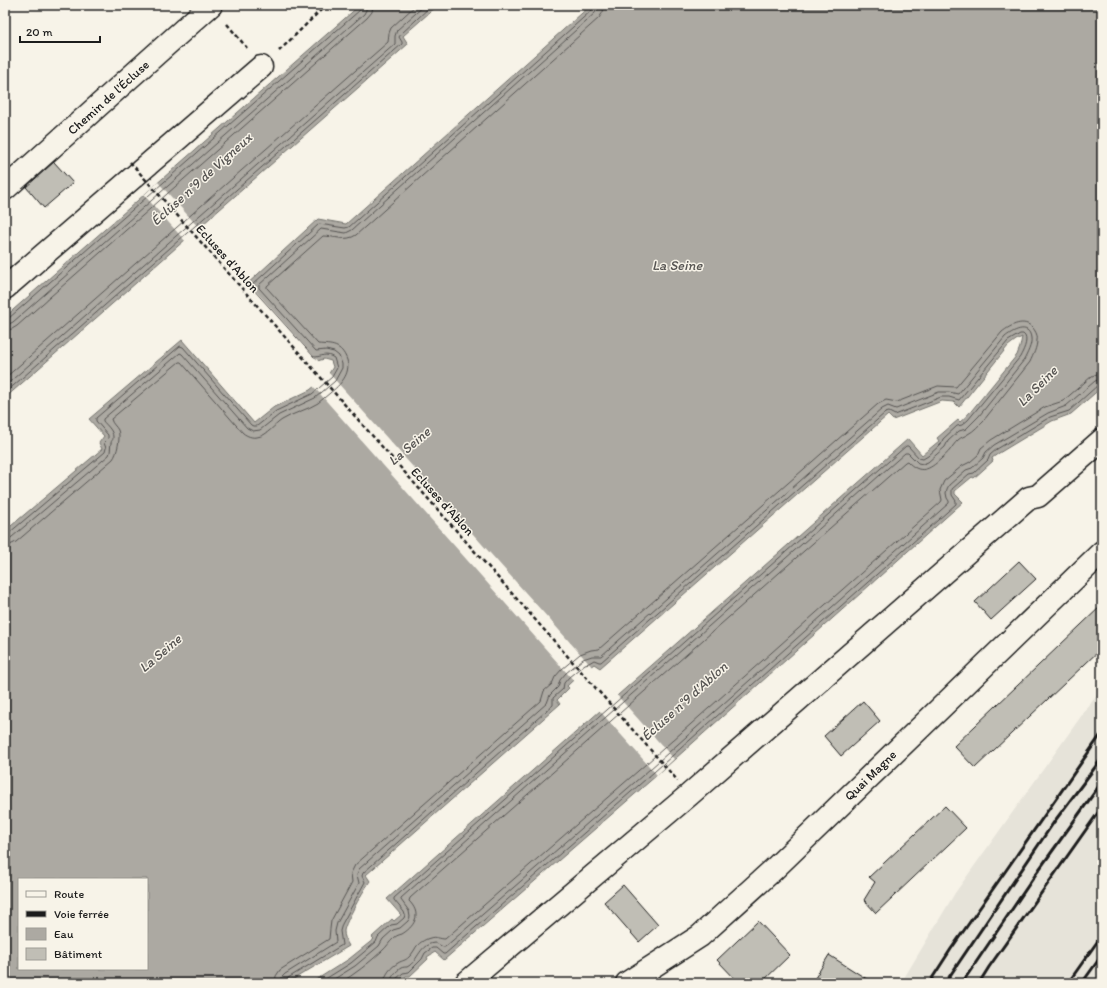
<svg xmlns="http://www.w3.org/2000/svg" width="1107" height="988" font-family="Itim,sans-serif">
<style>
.built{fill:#e6e3d9}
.water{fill:#aca9a2;stroke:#72716c;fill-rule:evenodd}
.pier{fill:#f7f3e8}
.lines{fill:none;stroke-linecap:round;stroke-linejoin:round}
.shore{stroke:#565452;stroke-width:1}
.building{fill:#c0beb5;stroke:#1c1c1c}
.minor-casing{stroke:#1c1c1c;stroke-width:25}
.major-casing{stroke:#1c1c1c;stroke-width:25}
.path{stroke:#1c1c1c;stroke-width:2.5;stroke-dasharray:4 3;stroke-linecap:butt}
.minor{stroke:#f7f3e8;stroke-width:22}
.major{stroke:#f7f3e8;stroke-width:22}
.rail{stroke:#1c1c1c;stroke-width:3}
.path-bridge{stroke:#1c1c1c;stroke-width:2.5;stroke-dasharray:4 3;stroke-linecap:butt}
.labels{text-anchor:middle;stroke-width:3;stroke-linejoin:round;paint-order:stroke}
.street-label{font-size:13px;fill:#1c1c1c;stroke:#f7f3e8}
.water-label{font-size:14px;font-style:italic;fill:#565452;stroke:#f7f3e8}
</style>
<rect width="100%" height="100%" fill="#f7f3e8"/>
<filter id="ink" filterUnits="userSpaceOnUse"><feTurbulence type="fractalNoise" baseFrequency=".025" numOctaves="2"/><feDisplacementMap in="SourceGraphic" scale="8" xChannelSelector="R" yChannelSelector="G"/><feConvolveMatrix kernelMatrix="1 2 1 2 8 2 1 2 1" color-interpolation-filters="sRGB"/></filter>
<g filter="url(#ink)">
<path class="built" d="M1102,689V983H901L955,893L1087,708Z"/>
<g class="water">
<path d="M360,5H438L403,36L408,44L5,398V317Z"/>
<path d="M591,5H1102V387L1071,414L1052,421L999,453L992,458L993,461L974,478L972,477L955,491V494L963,502L657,775L444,960L435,952L427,957L428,959L410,976H406L398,983H311L349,959L374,939L372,937L392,919L394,921L401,915L387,899L908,439L922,455L939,441L937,438L958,420L960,422C965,418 968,414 972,410L1017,355L1020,347L1022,337L1016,340L1008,346L959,407L954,402L942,401L893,420L888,415L600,668L594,664L589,668L587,667L567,686L569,688L557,700L560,704L366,875L370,881C365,888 345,922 344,931C344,936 346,941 349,946L287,983H5V531L102,449L99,443L104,436L89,419L182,340L254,423L274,407L310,390L328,375L333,367L331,361L324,359L314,362L245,286L318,219L346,224ZM19,879H147V969H19Z"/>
</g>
<g class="pier">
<path d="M158,182L200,229L186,242L144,195Z"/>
<path d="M247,281L319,362L314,364H313L243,287V285Z"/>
<path d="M328,372L593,668L590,670L588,669L574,681L313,386Z"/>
<path d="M615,693L674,759L657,775L598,709Z"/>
</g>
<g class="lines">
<g class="shore">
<path d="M5,319L9,318L360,10L362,5"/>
<path d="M5,324H9L13,322L364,14L366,10L367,5"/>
<path d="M5,330L12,329L17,326L367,18L372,12L373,5"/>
<path d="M5,378L388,42L389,33L391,28L416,5"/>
<path d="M5,386L395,44V36L397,30L425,5"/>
<path d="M5,393L402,44V42L399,37L401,34L432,5"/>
<path d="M5,534L9,533L105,452L106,448L104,443L108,439V435L96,421V418L180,346L183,347L251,425L253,426H257L276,411L312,394L332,377L337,368L334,358C325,352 322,357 314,357L252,288V285L319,224L345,228L349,227L592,10L593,5"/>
<path d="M5,539H9L12,537L109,455C111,451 110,447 111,443C112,438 113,442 113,437C113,430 106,425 103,421V419L180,353L182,354L247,428L253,431L260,430L279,415L315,398L335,381L342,368V364L339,356L334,352L326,350L316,351L259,288V285L321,229L346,233L352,230L595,13L597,10L598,5"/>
<path d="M5,545H10L16,542L113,459C117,454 121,437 118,430C116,426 112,424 111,419L179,362H181L243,433C247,436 252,438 257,437C267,436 274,425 282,420C293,413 307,410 318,403C322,400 326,396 330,393C340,385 351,374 347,360C341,344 332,345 318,344L267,288V286L323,236C334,236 346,242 356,235L599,18L603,12L604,5"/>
<path d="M275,983L276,976L280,970L329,939L330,929L331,921L352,882L351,873L355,865L541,701L544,691L552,684L555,677L562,669L580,654L591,650L599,649L878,404L886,400L897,402L938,386L956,387L1002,332C1011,325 1024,318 1033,328C1036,332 1038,336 1037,340C1037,348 1033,355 1030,362L984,420C979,425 974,431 968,434C964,437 961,437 958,440C954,444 953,446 950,450C948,453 944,456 941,459C929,470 920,475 907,461L905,462L410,898L409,901C414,906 418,913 415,920C413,926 407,931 402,934C399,935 397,935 394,938C389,942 387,947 382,951C369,963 355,974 340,983"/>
<path d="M281,983L282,977L285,974L336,942L335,931L337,923L359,883L357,875L359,869L547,703L550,695L558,687L560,680L566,673L583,659L592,656H601L882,409L888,406L896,409L939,392H949L958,394L1005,337C1011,332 1029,321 1031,338C1032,345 1027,354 1024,360L979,416L966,429L959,431L948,441L945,447L928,462L923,464L918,463L908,453H905L401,898V900L409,911L410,917L408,921L400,928L393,930L383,939L379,946L355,966L328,983"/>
<path d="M286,983V980L288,978L342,945L340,931L342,924L365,882L362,876L363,873L553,705V698L563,689L564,683L569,677L585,664L589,663L594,660L599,662H601L885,413L889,412L895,415L941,397H949L959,400L1008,341L1020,334H1023L1025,336C1028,342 1023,351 1020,357L968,420L962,425L957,426L943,439L941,444L928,456L923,459L919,458L908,446H906L394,898V900L404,912L405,915L404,918L397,924L391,925L378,937L376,942L351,963L319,983"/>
<path d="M384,983C385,974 391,967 398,963C403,960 405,961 409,957C412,954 413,952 415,949C417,944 425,939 430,938C435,936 440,939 445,939L646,764L941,502L942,500L940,490L944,481L962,466L970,462L978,455L981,448L991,440L1045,407L1063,401L1092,376L1097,374L1102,373"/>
<path d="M390,983C391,977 396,971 401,968C403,967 406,967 407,967C419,961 419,943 436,943L443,947H445L650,769L949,503V501L947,498L946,493L947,489L949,485L966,470L972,468L983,458L986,452L994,445L1048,413L1066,406L1095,381L1102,379"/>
<path d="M395,983L396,979L403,973L409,972L422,959L425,953L432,948H436L443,954H445L654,772L956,504V501L952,495V489L969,474L974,473L988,460L990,455L997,449L1050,417L1069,411L1098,385L1102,384"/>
</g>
</g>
<g class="building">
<path d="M54,162L73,183L44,208L26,187Z"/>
<path d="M1019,561L1036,579L991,620L975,602Z"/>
<path d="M1102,605V648L975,768L954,746Z"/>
<path d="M863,701L880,721L841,756L824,736Z"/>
<path d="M945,806L966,828L876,913L864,900L875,882L869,877Z"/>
<path d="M623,885L658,925L639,942L604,902Z"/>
<path d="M758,921L790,955L761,983H739L717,960Z"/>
<path d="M829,955L873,983H812Z"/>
</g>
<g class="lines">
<defs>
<g id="minor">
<path d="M5,189L211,5"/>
<path d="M5,288L261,67"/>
<path d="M466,983L689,795L1029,498L1038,496L1102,440"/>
</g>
<path id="major" d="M627,983L700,936L774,869L1102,552"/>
</defs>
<use href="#minor" class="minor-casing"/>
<use href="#major" class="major-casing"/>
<g class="path">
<path d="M227,24L247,48"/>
<path d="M279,51L326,5"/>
</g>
<use href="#minor" class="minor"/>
<use href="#major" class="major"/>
<g class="rail">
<path d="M929,983L951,949L1102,733"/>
<path d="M945,983L1054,822L1102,758"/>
<path d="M962,983L1038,871L1102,782"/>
<path d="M979,983L989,967L1102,807"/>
<path d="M1068,983L1102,935"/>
<path d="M1082,983L1102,955"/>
</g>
<path class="path-bridge" d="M130,162L678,781"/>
</g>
</g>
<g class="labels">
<g class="street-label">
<text transform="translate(108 97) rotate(-42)" y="5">Chemin de l'Écluse</text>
<text transform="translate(228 258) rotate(48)" y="5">Ecluses d'Ablon</text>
<text transform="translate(443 501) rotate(48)" y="5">Ecluses d'Ablon</text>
<text transform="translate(870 775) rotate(-44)" y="5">Quai Magne</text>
</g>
<g class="water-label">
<text transform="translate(201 179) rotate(-42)" y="5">Écluse n°9 de Vigneux</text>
<text x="677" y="270">La Seine</text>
<text transform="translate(1037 386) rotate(-45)" y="5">La Seine</text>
<text transform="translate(409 446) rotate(-41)" y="5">La Seine</text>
<text transform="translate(160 653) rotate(-40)" y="5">La Seine</text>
<text transform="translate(684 701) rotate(-42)" y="5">Écluse n°9 d'Ablon</text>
</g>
</g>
<rect width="1107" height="988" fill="none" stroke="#f7f3e8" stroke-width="20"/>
<rect x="10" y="10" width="1087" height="968" fill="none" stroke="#1c1c1c" stroke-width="1.5" filter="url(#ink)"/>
<rect x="18" y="878" width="130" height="92" fill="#f7f3e8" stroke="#9f9d96"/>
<rect x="26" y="891" width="20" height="6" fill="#f7f3e8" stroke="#9f9d96"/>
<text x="54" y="898" font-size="12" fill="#1c1c1c">Route</text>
<rect x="26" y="911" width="20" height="6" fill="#1c1c1c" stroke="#9f9d96"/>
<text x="54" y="918" font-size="12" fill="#1c1c1c">Voie ferrée</text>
<rect x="26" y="928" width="20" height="12" fill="#aca9a2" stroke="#9f9d96"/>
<text x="54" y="938" font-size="12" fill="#1c1c1c">Eau</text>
<rect x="26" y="948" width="20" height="12" fill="#c0beb5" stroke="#9f9d96"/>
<text x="54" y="958" font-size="12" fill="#1c1c1c">Bâtiment</text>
<path d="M20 36v6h80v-6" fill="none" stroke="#1c1c1c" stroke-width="2"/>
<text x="26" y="36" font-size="12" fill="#1c1c1c" stroke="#f7f3e8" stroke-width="3" paint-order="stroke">20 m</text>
</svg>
